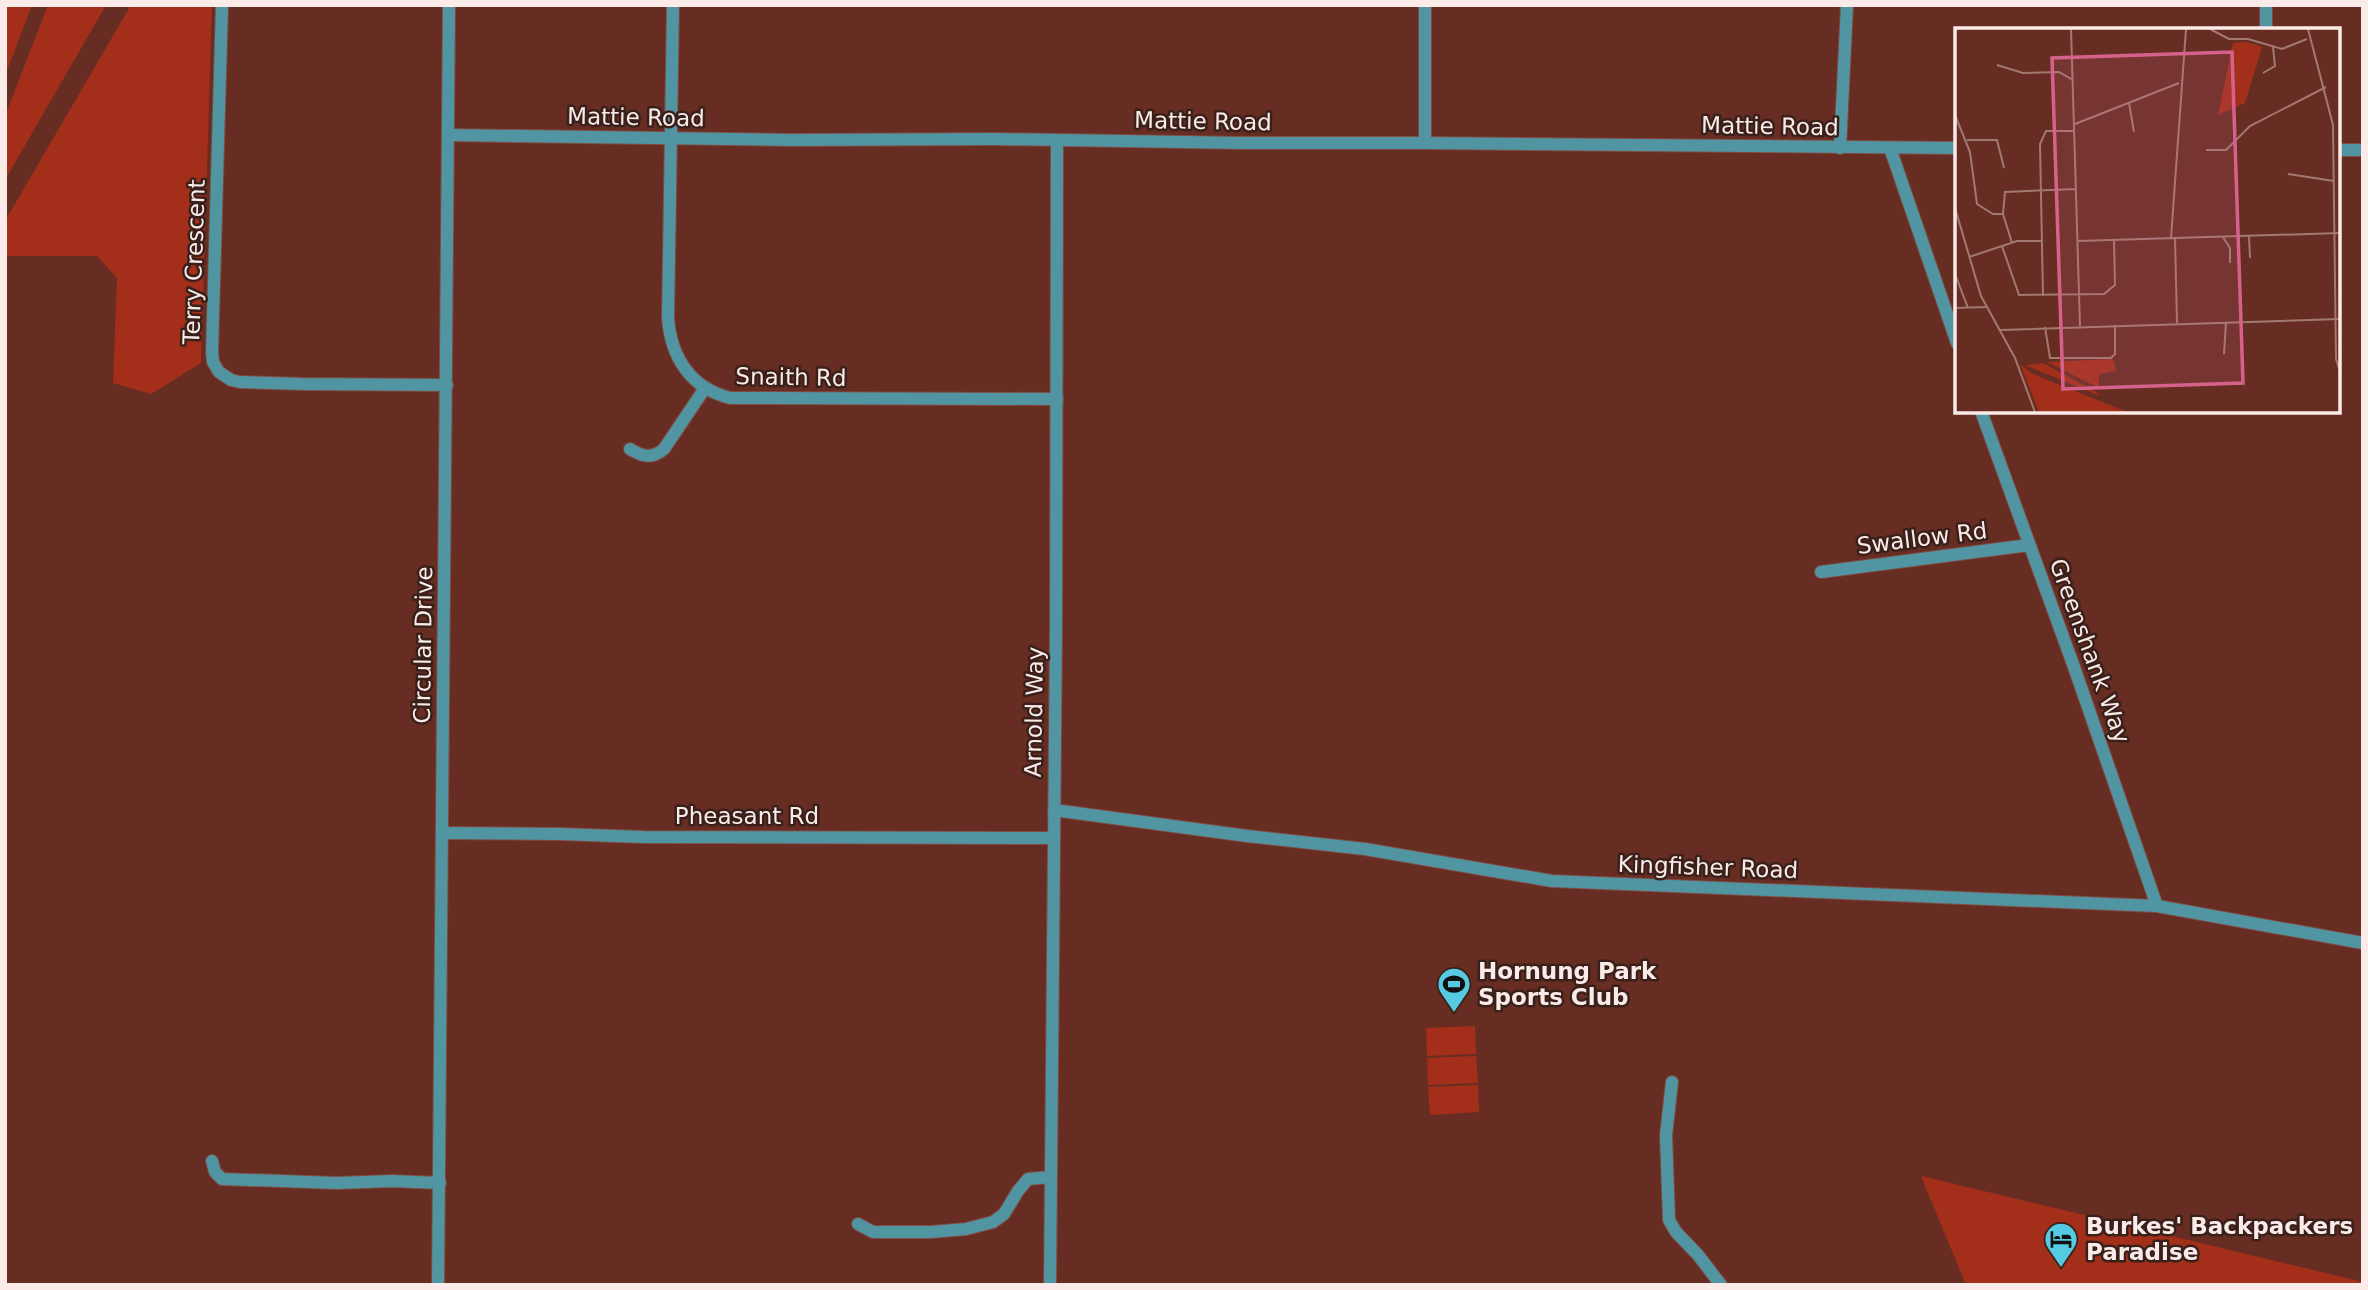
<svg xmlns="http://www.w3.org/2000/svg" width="2368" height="1290" font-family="'DejaVu Sans',sans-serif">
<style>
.green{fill:#a32f1a}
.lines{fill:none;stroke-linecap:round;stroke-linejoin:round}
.minor-casing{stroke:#7f4b42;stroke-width:14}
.minor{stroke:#5195a3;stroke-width:12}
.labels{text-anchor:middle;stroke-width:5;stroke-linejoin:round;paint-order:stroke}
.street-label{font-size:23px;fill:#faebe8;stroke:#3a201a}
.poi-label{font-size:23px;font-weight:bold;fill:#faebe8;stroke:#3a201a;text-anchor:start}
.inset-road{fill:none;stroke:#a27971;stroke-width:2}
.view{fill:#d6628c;fill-opacity:0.15;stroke:#d6628c;stroke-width:3.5}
.inset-edge{fill:none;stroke:#faebe8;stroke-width:3.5}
</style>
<rect width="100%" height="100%" fill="#672d22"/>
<g class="green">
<path d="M5,5H32L5,76Z"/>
<path d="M48,5H106L5,180V116Z"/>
<path d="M131,5H212L201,363L151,394L113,383L117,278L97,256H5V221Z"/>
<path d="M1475,1026L1476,1054L1427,1056L1426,1028Z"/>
<path d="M1476,1056L1478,1083L1428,1085L1427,1058Z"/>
<path d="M1478,1085L1479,1112L1430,1115L1428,1087Z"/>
<path d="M1921,1176L2363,1282V1285H1966Z"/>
</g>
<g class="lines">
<defs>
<g id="minor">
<path d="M222,5L212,352L213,362L219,372L231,380L240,382L303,384L447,385"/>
<path d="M673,5L668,318C671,358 691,388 730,398L1057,399"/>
<path d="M2266,30V5"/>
<path d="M448,135L791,140L994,139L1244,143H1425L1957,148"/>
<path d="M1425,143V5"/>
<path d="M1840,148L1847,5"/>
<path d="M1890,148L1957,343"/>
<path d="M2338,150H2363"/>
<path d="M1981,411L2074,667L2157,906"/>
<path d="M630,449C643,457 652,459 664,449L705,388"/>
<path d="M1821,572L2029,545"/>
<path d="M1054,810L1247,836L1365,849L1552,881L2157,906L2363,943"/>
<path d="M442,833L561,834L643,837L1053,838"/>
<path d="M1672,1082L1666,1135L1669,1220L1676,1232L1698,1255L1721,1285"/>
<path d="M212,1161L215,1172L222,1179L337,1183L392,1181L440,1183"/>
<path d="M858,1224L873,1232H931L966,1229L993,1222L1004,1214L1018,1191L1028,1179L1051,1177"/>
<path d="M438,1285L449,5"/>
<path d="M1050,1285L1056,628L1057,140"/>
</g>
</defs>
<use href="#minor" class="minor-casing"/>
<use href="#minor" class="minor"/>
</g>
<defs>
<symbol id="stadium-pin" viewBox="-11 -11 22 30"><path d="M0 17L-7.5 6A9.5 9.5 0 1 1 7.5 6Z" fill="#55cae0" stroke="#3a201a"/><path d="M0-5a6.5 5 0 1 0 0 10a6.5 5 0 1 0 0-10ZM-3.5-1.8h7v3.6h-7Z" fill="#111"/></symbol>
<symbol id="hotel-pin" viewBox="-11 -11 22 30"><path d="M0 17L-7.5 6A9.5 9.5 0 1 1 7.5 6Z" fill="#55cae0" stroke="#3a201a"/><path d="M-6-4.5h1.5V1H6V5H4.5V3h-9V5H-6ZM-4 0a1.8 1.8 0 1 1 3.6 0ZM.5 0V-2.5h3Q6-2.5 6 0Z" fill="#111"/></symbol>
</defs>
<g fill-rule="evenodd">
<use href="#stadium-pin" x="1435" y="965" width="38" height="52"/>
<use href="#hotel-pin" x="2042" y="1220" width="38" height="52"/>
</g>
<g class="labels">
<g class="street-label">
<text transform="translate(636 117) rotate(1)" y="8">Mattie Road</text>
<text transform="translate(1203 121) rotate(1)" y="8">Mattie Road</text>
<text transform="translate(1770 126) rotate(1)" y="8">Mattie Road</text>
<text transform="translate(194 262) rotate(-88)" y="8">Terry Crescent</text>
<text transform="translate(791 377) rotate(1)" y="8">Snaith Rd</text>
<text transform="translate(1922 538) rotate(-7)" y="8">Swallow Rd</text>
<text transform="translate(423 645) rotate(-89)" y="8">Circular Drive</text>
<text transform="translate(2090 651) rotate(70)" y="8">Greenshank Way</text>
<text transform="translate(1034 712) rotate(-89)" y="8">Arnold Way</text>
<text x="747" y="824">Pheasant Rd</text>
<text transform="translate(1708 867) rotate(2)" y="8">Kingfisher Road</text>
</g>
<g class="poi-label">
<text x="1478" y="979">Hornung Park<tspan x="1478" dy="26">Sports Club</tspan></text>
<text x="2086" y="1234">Burkes' Backpackers<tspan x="2086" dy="26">Paradise</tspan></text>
</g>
</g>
<g transform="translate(1955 28)">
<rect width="385" height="385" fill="#672d22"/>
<path d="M292,14L307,19L290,75L263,87L278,15ZM158,331L161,343L144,346V360L92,334ZM88,335L143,365L145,368L70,337ZM65,336L78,346L172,384H84Z" fill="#a32f1a"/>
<path class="inset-road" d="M116,1L125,298M255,1L274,11H293L327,21L352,11M353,1L378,97L381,331L385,343M42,37L68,45L104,44L118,52M308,45L320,38L318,19M174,75L179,104M0,87L15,124L22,176L38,186H48M120,96L224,55M12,112H42L49,140M251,122H271L295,98L371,59M333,146L379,153M0,180L26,268L60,330L80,384M294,208L295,230M268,209L275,220V235M216,210L231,1M220,210L222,295M123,213L385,205M57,215L48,186L50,164L121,161M47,218L64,267L149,266L160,257L159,211M14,229L62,213H87M0,246L13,280M88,268L85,116L91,103H120M0,280L31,279M90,299L95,330H156L160,326V297M45,302L385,291M269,326L271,294"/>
<path class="view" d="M277,24L288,355L108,361L97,30Z"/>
<rect width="385" height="385" class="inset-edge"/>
</g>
<rect width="2368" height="1290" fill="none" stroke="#faebe8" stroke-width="14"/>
</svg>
